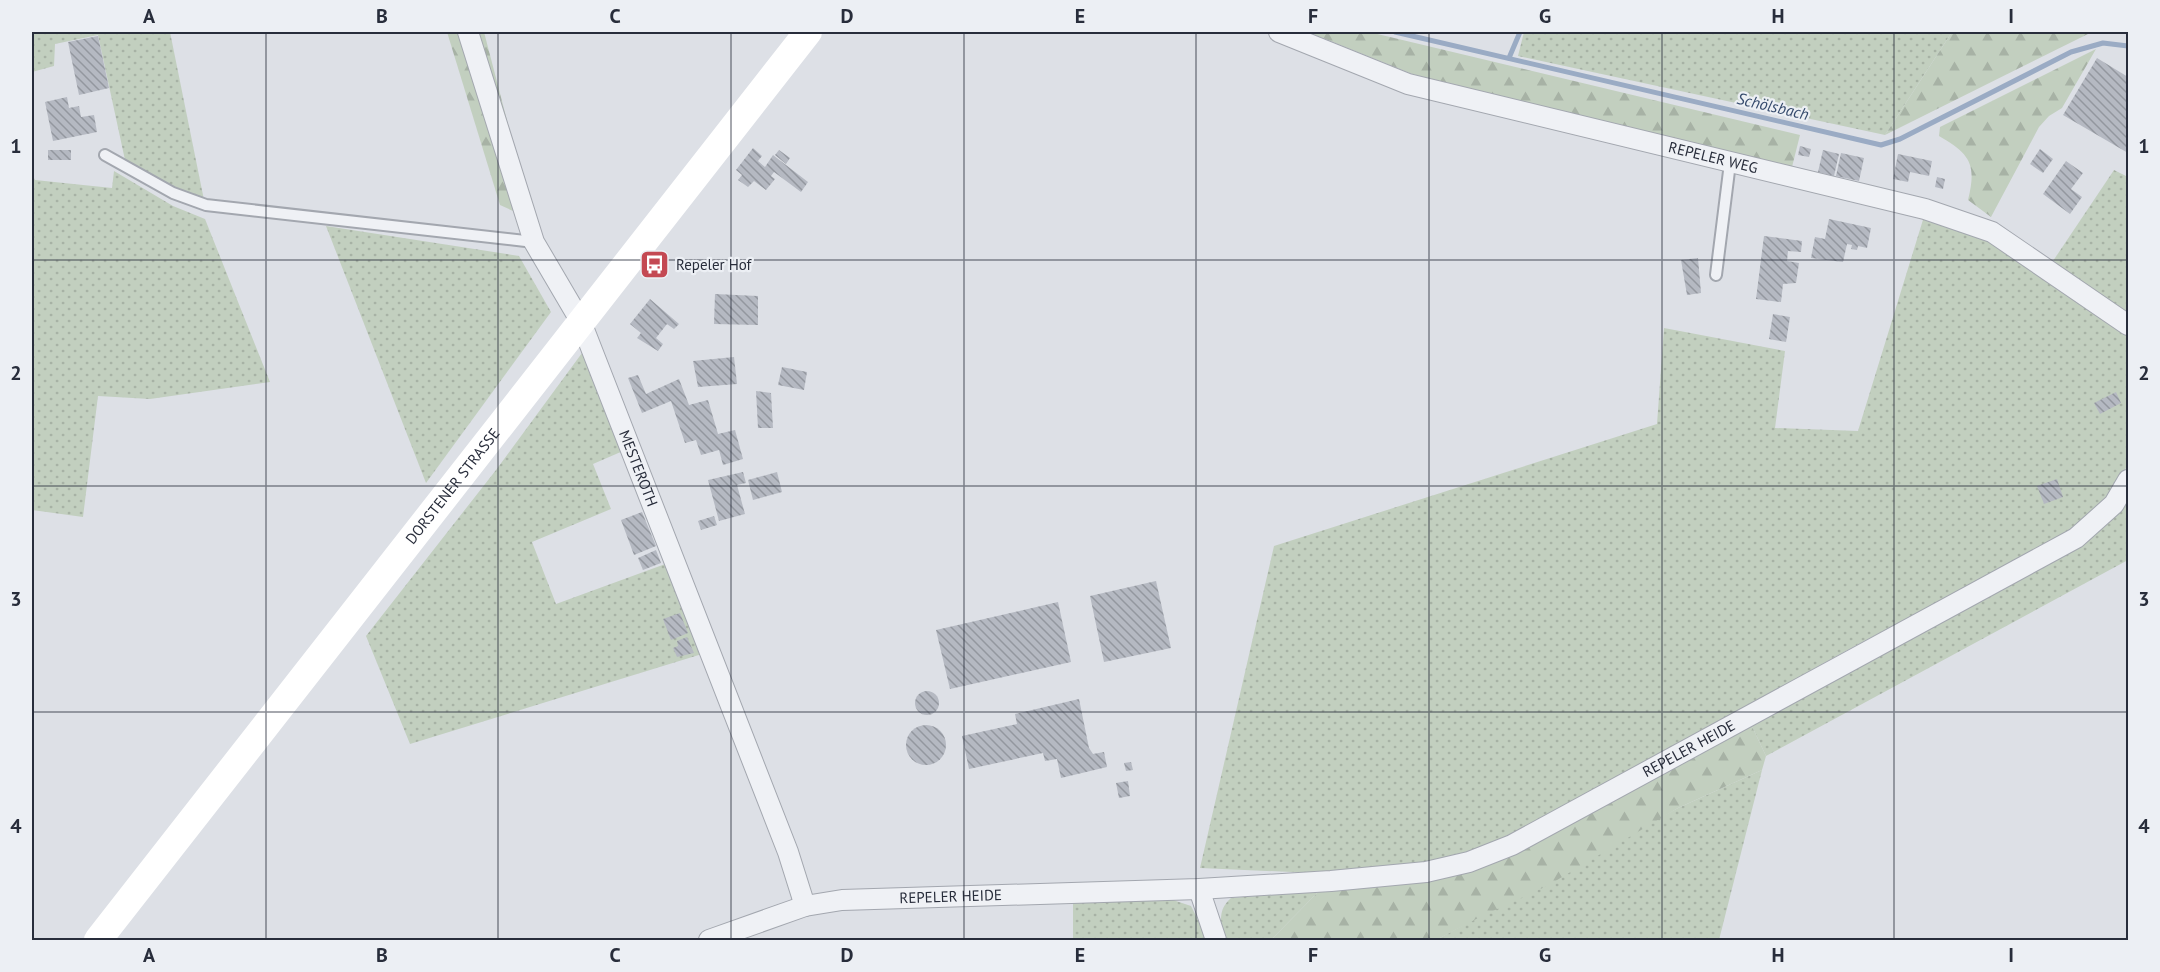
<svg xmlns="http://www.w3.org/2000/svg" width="2160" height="972" font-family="'PT Sans',sans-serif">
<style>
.grass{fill:url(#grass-dots)}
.forest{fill:url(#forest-firs)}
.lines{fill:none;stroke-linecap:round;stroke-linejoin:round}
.stream{stroke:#9aabc4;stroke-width:5}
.building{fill:url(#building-back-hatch)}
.service-casing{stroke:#a3a7af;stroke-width:14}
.minor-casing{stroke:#a3a7af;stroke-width:22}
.service{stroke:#eff1f5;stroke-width:10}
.minor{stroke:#eff1f5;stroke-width:20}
.secondary{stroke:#fff;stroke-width:28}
.grid{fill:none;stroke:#282d3b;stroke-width:1.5;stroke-opacity:0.55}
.labels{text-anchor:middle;stroke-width:4.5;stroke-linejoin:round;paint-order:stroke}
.street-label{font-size:15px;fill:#282d3b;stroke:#eceff4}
.poi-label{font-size:15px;fill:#282d3b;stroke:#eceff4;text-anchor:start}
.water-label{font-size:16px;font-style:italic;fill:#354a6c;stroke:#eceff4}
.neatline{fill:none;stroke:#282d3b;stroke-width:2}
.grid-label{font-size:20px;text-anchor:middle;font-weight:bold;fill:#282d3b}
</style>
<defs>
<pattern id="grass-dots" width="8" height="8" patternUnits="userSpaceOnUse" patternTransform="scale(1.5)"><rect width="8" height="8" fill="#c2cfbf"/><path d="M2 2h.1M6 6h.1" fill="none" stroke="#a7b2a5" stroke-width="1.8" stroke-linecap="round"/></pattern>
<pattern id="forest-firs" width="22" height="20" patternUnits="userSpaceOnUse" patternTransform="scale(1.5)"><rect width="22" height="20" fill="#c2cfbf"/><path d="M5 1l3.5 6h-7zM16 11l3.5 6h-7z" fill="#a7b2a5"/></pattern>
<pattern id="building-back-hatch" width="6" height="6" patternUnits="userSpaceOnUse" patternTransform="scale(1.5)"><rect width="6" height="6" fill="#b5b9c2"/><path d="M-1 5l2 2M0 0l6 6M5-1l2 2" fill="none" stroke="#93979f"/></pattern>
</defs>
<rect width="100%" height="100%" fill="#dde0e6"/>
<g class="grass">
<path d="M32,32H170L204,200L147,174L125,160L98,35L55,44L54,66L32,72Z"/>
<path d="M1524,32H1952L1885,135L1518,56Z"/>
<path d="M2114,170L2128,177V316L2053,261Z"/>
<path d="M114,171L173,206L205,219L270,382L150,399L98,396L83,517L32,510V174L35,180L112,188Z"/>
<path d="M1926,210L1993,240L2128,336V461L2124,474L2101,506L2060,538L1853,647L1509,837L1445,861L1401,866L1313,873L1200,868L1274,546L1657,424L1664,328L1785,351L1775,428L1858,431Z"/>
<path d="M326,226L519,256L551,312L426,483Z"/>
<path d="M582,353L623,451L593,464L611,509L532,542L556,604L668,563L702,654L410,744L366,636L496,470Z"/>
<path d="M2128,488V560L1766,756L1749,720L1995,589Z"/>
<path d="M1762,770L1719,940H1436L1678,808Z"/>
<path d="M1319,891L1271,940H1226C1220,925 1217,910 1231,898Z"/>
<path d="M1161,896L1191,906L1208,940H1073V897Z"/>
</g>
<g class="forest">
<path d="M447,32H484L514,147L513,211L500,205Z"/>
<path d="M1308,32H1369L1800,135L1792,167L1412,74Z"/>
<path d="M1952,32H2092L1885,135Z"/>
<path d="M2096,49L2062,108L2049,116L2039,127L1991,217L1968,200C1977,164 1970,154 1939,136L1940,127Z"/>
<path d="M1749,720L1766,756L1762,770L1678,808L1547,886L1482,916L1436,940H1271L1319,891L1406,884L1464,873Z"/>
</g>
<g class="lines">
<g class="stream">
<path d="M1395,32L1881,145L1900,139L2071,52L2103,43L2128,46"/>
<path d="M1509,58L1520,32"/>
</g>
</g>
<g class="building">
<path d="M98,36L109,88L79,95L68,42Z"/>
<path d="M2097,58L2128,77V153L2063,115Z"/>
<path d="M67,97L69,108L79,106L81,117L94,115L97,132L53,141L45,102Z"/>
<path d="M1800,146L1811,149L1809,157L1798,155Z"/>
<path d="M753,148L762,156L758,161L765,167L773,155L808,182L801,192L774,172L771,176L775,179L766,190L754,181L748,187L738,180L742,175L736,170Z"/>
<path d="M2040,149L2053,159L2043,173L2030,164Z"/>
<rect x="48" y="150" width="23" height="10"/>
<path d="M779,150L790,158L786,164L775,155Z"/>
<path d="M1823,150L1839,154L1834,176L1818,172Z"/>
<path d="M1841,153L1864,158L1859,181L1836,176Z"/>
<path d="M1898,154L1932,161L1929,176L1910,172L1908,182L1893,179Z"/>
<path d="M2066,161L2083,173L2071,189L2082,197L2070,214L2043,194Z"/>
<path d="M1937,177L1945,179L1943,189L1935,187Z"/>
<path d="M1829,219L1871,228L1867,248L1858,246L1857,250L1851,249L1852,245L1847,244L1843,262L1811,258L1815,237L1825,239Z"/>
<path d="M1764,236L1802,241L1801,252L1788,251L1787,261L1799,263L1796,283L1783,284L1781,302L1756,299Z"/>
<path d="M1698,258L1701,293L1687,295L1681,260Z"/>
<path d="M715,294L758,296V325L714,324Z"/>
<path d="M650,299L679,324L674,329L667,324L656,338L663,344L658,351L637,338L641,333L630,324Z"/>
<path d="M1773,314L1790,317L1786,342L1769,339Z"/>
<path d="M734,357L737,384L698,387L693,361Z"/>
<path d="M782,367L807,372L804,390L778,385Z"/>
<path d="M638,375L646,394L679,379L689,405L708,400L718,434L735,430L743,459L723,465L719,450L701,455L696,440L685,443L671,401L642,413L628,378Z"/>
<path d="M756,391L771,393L773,428H758Z"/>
<path d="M2116,392L2121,403L2100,414L2094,403Z"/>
<path d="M743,472L746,483L737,485L745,514L719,521L708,480Z"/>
<path d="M777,472L782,492L753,500L748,480Z"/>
<path d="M2057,479L2063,497L2044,504L2037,486Z"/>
<path d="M642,512L656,546L634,555L621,520Z"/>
<path d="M714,516L717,525L701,530L698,521Z"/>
<path d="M656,550L661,563L643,570L638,558Z"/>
<path d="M1156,581L1171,648L1104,662L1090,596Z"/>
<path d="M1058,602L1071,662L950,689L936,630Z"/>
<path d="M680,613L688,633L671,640L663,619Z"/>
<path d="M687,637L694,653L677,657L673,648L678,646L677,641Z"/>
<circle cx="927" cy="703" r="12"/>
<path d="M1079,699L1089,748L1093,754L1104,752L1107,767L1061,778L1057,759L1045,761L1043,753L969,769L962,736L1017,724L1015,714Z"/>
<circle cx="926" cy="745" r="20"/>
<path d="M1131,762L1133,770L1126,771L1124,763Z"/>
<path d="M1128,781L1130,796L1119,798L1116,783Z"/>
</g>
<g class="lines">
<defs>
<g id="service">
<path d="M105,155L173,193L206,205L534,242"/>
<path d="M1716,275L1730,163"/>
</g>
<g id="minor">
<path id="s1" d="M468,32L534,242L581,322L788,852L805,906"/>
<path id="s2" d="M1279,32L1408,84L1925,209L1992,232L2128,325"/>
<path d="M1199,889L1216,940"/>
<path id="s3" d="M709,940L805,906L842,900L1199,889L1331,881L1426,872L1469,862L1512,845L2076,538L2114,504L2128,480"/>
</g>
</defs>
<use href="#service" class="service-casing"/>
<use href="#minor" class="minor-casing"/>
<use href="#service" class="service"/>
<use href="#minor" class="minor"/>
<path class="secondary" id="s4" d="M98,940L808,32"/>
</g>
<path class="grid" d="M266,32V940M498,32V940M731,32V940M964,32V940M1196,32V940M1429,32V940M1662,32V940M1894,32V940M32,260H2128M32,486H2128M32,712H2128"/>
<defs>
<symbol id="bus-square" viewBox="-11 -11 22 22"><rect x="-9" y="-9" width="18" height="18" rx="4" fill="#c44953" stroke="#eceff4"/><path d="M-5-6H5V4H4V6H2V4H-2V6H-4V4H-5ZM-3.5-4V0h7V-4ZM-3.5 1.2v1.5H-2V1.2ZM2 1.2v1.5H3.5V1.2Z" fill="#fff"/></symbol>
</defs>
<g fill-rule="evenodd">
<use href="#bus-square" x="638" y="248" width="33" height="33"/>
</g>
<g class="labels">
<g class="street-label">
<text dy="5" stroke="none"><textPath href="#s2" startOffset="453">REPELER WEG</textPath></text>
<text dy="5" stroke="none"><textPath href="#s1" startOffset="470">MESTEROTH</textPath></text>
<text dy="5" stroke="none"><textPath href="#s4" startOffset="576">DORSTENER STRASSE</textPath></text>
<text dy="5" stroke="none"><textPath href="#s3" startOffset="1016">REPELER HEIDE</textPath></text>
<text dy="5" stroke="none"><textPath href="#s3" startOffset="248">REPELER HEIDE</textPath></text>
</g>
<g class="poi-label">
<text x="676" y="270">Repeler Hof</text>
</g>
<g class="water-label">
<text transform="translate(1773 106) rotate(13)" y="6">Schölsbach</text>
</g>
</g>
<rect width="2160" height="972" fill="none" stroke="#eceff4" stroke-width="66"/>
<rect x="33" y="33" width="2094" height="906" class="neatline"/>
<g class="grid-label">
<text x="149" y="23">A</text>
<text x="382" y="23">B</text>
<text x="615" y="23">C</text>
<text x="847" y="23">D</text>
<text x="1080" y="23">E</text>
<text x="1313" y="23">F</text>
<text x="1545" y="23">G</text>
<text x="1778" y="23">H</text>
<text x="2011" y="23">I</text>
<text x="16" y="153">1</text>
<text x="2144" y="153">1</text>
<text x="16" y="380">2</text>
<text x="2144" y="380">2</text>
<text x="16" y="606">3</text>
<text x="2144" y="606">3</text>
<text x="16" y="833">4</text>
<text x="2144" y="833">4</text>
<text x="149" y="962">A</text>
<text x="382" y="962">B</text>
<text x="615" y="962">C</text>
<text x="847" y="962">D</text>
<text x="1080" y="962">E</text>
<text x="1313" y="962">F</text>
<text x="1545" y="962">G</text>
<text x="1778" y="962">H</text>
<text x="2011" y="962">I</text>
</g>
</svg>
